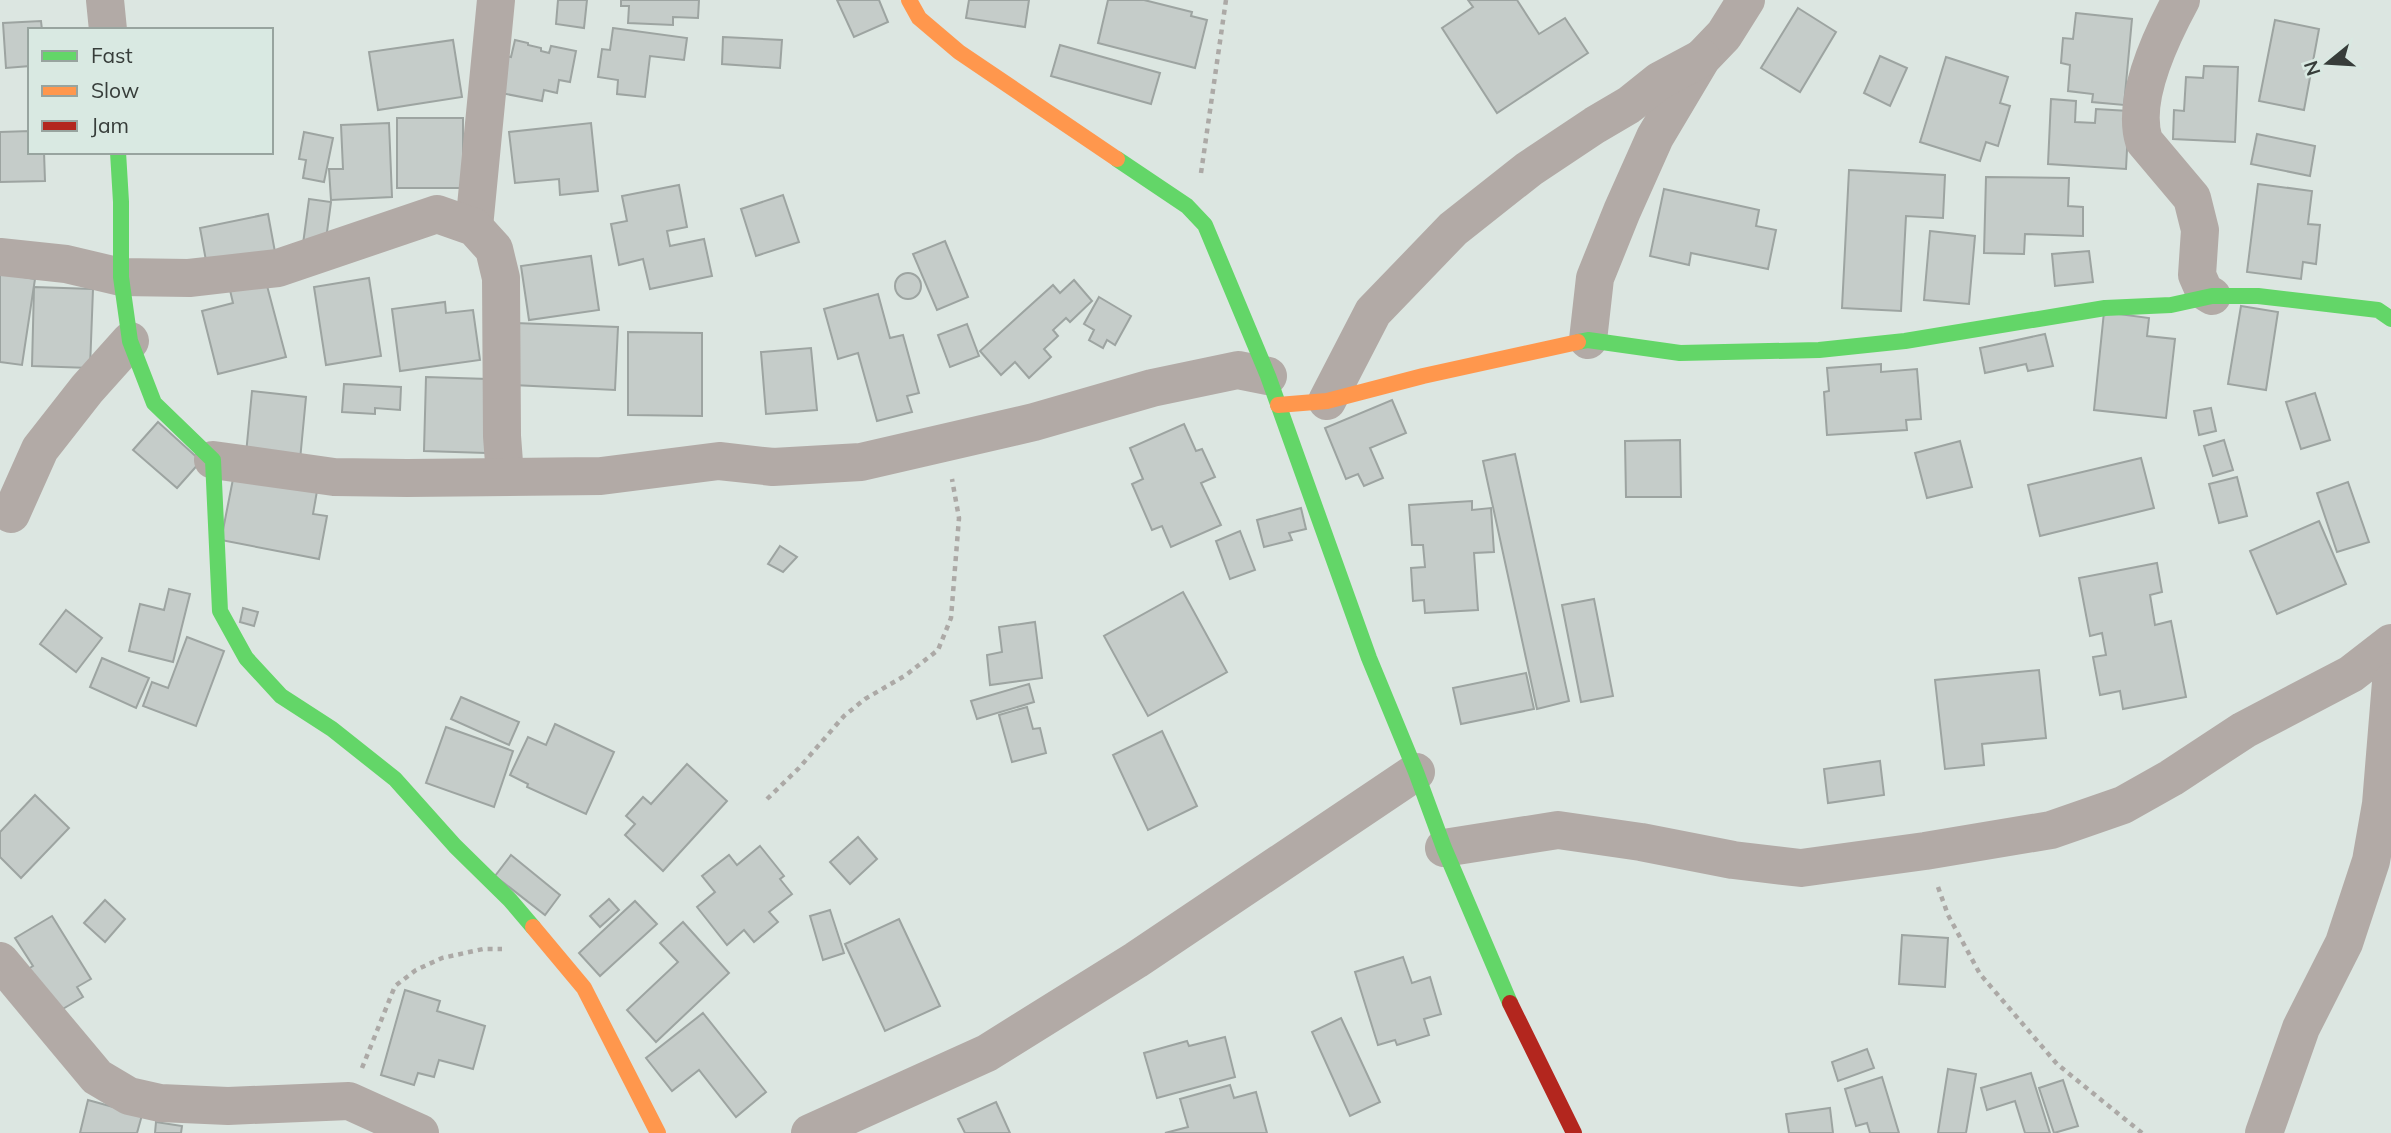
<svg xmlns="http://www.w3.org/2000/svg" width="2391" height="1133" font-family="Mulish,sans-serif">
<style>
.building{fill:#c5ccc9;stroke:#9da4a1;stroke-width:2}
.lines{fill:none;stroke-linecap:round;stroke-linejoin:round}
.path{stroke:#aca9a6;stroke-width:4.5;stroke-dasharray:5 5;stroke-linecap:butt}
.street{stroke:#b2aaa6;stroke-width:38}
.fast{stroke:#63d668;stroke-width:16}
.slow{stroke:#ff974d;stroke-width:16}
.jam{stroke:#b3261e;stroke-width:16}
</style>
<rect width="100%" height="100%" fill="#dce6e1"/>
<g class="building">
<path d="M558,0H587L584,28L556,24Z"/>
<path d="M621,0H699L698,18L673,17V25L628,23L629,6H621Z"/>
<path d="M837,0H879L888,22L854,37Z"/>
<path d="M969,0H1029L1025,27L966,18Z"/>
<path d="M1108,0H1144L1192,12L1191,16L1207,20L1195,68L1098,43Z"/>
<path d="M1468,0H1517L1539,34L1565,18L1588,53L1497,113L1442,28L1473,7Z"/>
<path d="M1798,8L1836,32L1800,92L1761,68Z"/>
<path d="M2076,13L2132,19L2124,105L2092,102L2093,94L2068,91L2070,65L2061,63L2063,38L2073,39Z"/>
<path d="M2275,20L2319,29L2304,110L2259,101Z"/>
<path d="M41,21L42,30H30V66L6,68L3,23Z"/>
<path d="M613,28L687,38L684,60L650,56L645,97L617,94L618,80L598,77L602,49L610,50Z"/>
<path d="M723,37L782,40L780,68L722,64Z"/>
<path d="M453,40L462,97L378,110L369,52Z"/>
<path d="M515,40L528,43V45L541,48V51L549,53L551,46L576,51L570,82L559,80L557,93L544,90L542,101L501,93L494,54L511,57Z"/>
<path d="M1060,45L1160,73L1151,104L1051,76Z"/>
<path d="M1880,56L1907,68L1890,106L1864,93Z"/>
<path d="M1946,57L2008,77L2000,103L2010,106L1998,146L1986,142L1980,161L1920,142Z"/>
<path d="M2204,66L2238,67L2235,142L2173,139L2174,110L2184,111L2186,77L2203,78Z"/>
<path d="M2051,99L2076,101L2075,122L2095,123L2096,109L2129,111L2126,169L2048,164Z"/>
<rect x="397" y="118" width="66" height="70"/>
<path d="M389,123L392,197L331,200L329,169H343L341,125Z"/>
<path d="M591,123L598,191L560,195L559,179L515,183L509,132Z"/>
<path d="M30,131V152H44L45,181L0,182V132Z"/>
<path d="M304,132L333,138L324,182L303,178L306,160L299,159Z"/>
<path d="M2257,134L2315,146L2310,176L2251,164Z"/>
<path d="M1849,170L1945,175L1943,218L1906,216L1901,311L1842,308Z"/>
<path d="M1986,177L2069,178L2068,206L2083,207V236L2025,234L2024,254L1984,253Z"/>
<path d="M2258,184L2312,191L2308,224L2320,225L2316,264L2303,262L2301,279L2247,272Z"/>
<path d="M679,185L687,227L667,231L670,246L704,239L712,276L650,289L643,259L619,265L611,224L627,221L622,196Z"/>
<path d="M1664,189L1759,210L1756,226L1776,230L1768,269L1691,253L1689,265L1650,256Z"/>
<path d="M783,195L799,242L756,256L741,209Z"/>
<path d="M309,199L331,202L325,247L303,244Z"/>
<path d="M268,214L275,252L207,266L200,228Z"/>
<path d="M1930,231L1975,236L1969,304L1924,300Z"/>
<path d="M945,241L968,297L937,310L913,254Z"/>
<path d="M2089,251L2093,282L2055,286L2052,254Z"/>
<path d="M591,256L599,310L529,320L521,266Z"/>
<path d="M0,273L35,279L22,365L0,362Z"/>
<circle cx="908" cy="286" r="13"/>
<path d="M369,278L381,356L326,365L314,287Z"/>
<path d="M1074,280L1092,301L1070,322L1066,318L1053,330L1058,336L1044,349L1051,357L1029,378L1015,362L1001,375L980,351L1053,285L1060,293Z"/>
<path d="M266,282L286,357L218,374L202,311L233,303L230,290Z"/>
<path d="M34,287L93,289L90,368L32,366Z"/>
<path d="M878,294L890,338L903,335L919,393L907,396L912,412L877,421L858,353L838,359L824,309Z"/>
<path d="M1099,297L1131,316L1115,345L1107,340L1103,348L1089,340L1094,330L1084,324Z"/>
<path d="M445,302L446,313L473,310L480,360L400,371L392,309Z"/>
<path d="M2241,306L2278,312L2266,390L2228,384Z"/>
<path d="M2104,312L2149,318L2147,336L2175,339L2166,418L2094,410Z"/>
<path d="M515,323L618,327L615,390L513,385Z"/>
<path d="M967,324L979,356L950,367L938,335Z"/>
<path d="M628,332L702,333V416L628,415Z"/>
<path d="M2045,334L2053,366L2028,371L2026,364L1985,373L1980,348Z"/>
<path d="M811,348L817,410L766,414L761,352Z"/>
<path d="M1881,364V372L1917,369L1921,419L1906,420L1907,430L1827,435L1824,392L1829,391L1827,368Z"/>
<path d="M426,377L488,379L486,453L424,451Z"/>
<path d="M344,384L401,387L400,410L375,408V414L342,412Z"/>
<path d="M252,391L306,397L300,460L246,454Z"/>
<path d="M2315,393L2330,440L2301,449L2286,402Z"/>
<path d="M1392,400L1406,433L1370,448L1383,478L1364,486L1358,474L1346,479L1325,428Z"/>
<path d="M2211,408L2216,431L2199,435L2194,411Z"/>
<path d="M158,422L201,461L177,488L133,450Z"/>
<path d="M1184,424L1196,451L1202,449L1215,477L1201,483L1221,525L1171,547L1162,526L1152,530L1132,484L1143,479L1130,448Z"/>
<path d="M1680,440L1681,497H1626L1625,441Z"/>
<path d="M2224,440L2233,470L2213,476L2204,446Z"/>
<path d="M1960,441L1972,487L1927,498L1915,453Z"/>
<path d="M1515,454L1569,701L1537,709L1483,461Z"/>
<path d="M2141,458L2154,508L2040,536L2028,485Z"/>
<path d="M234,474L317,491L313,514L327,516L319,559L221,540Z"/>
<path d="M2237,477L2247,516L2219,523L2209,484Z"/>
<path d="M2348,482L2369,542L2337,552L2317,493Z"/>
<path d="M1472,501V510L1491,508L1494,552L1474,553L1478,610L1425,613L1424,600L1413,601L1411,568L1425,567L1423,545H1412L1409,505Z"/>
<path d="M1301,508L1306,529L1289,533L1292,540L1264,547L1257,520Z"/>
<path d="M2319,521L2346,584L2277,614L2250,551Z"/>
<path d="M1240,531L1255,570L1230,579L1216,541Z"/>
<path d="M780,546L797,557L783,572L768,564Z"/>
<path d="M2157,563L2162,592L2150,595L2155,625L2171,621L2186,697L2123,709L2120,691L2100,695L2093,657L2106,655L2102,633L2090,636L2079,578Z"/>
<path d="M169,589L190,594L173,662L129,651L140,604L164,610Z"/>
<path d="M1183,592L1227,672L1148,716L1104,636Z"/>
<path d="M1594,599L1613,696L1581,702L1562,605Z"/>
<path d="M243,608L258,612L254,626L240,622Z"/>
<path d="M66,610L102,638L76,672L40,644Z"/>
<path d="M1035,622L1042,678L990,685L987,655L1002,652L999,627Z"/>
<path d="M187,637L224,651L196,726L143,706L152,682L168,688Z"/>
<path d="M102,658L149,678L136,708L90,687Z"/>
<path d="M2039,670L2046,738L1982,744L1984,765L1945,769L1935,680Z"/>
<path d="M1526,673L1534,709L1461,724L1453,688Z"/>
<path d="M1029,684L1034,702L977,719L971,701Z"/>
<path d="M461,697L519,722L509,745L451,719Z"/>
<path d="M1027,707L1033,729L1040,728L1046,753L1012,762L999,715Z"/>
<path d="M555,724L614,752L586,814L527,787L528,784L510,775L528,737L546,745Z"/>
<path d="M446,727L513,751L494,807L426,783Z"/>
<path d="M1162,731L1197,806L1148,830L1113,755Z"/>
<path d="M1880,761L1884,795L1828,803L1824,769Z"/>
<path d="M687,764L727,801L663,871L625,835L635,824L626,816L643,797L651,804Z"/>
<path d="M35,795L69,828L21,878L0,857V832Z"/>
<path d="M858,837L877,859L850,884L830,862Z"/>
<path d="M760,846L784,876L780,879L792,894L769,912L778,922L754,942L744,930L727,945L697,907L715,892L702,876L729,855L737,865Z"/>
<path d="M511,855L560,895L545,915L495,876Z"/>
<path d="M609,899L619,910L600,927L590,916Z"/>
<path d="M105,900L125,919L105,942L84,923Z"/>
<path d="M635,901L657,924L600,976L579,953Z"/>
<path d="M830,910L844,953L823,960L810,916Z"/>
<path d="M52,916L91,979L77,987L83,997L61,1010L28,969L33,966L15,938Z"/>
<path d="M899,919L940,1006L885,1031L845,944Z"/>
<path d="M683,922L729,973L656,1042L627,1010L678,962L660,943Z"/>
<path d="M1902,935L1948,938L1945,987L1899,984Z"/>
<path d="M1403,957L1412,983L1430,977L1441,1014L1424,1019L1429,1035L1397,1045L1395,1040L1378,1045L1355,972Z"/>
<path d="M405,990L440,1001L437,1011L485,1026L473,1069L439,1060L434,1077L418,1073L414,1085L381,1075Z"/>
<path d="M703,1013L766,1092L736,1117L699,1070L672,1091L646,1058Z"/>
<path d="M1341,1018L1380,1102L1350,1116L1312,1032Z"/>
<path d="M1225,1037L1235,1077L1157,1098L1144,1053L1187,1041L1189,1046Z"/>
<path d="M1867,1049L1874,1068L1838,1081L1832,1062Z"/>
<path d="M1948,1069L1976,1074L1966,1133H1938Z"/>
<path d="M2031,1073L2050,1133H2025L2015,1101L1987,1110L1981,1088Z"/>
<path d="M1882,1077L1899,1133H1870L1867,1123L1856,1126L1845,1089Z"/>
<path d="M2063,1080L2078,1126L2054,1133L2039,1088Z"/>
<path d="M1230,1085L1234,1098L1256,1092L1267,1133H1165L1188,1127L1180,1099Z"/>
<path d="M88,1100L142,1115L137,1133H80Z"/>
<path d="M996,1102L1010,1133H965L958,1119Z"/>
<path d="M1830,1108L1833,1133H1789L1786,1114Z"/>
<path d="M156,1122L182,1126L181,1133H155Z"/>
</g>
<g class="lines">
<g class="path">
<path d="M1201,173L1226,0"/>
<path d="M767,799L799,768L844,716L865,699L906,675L938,650L951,618L959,518L952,479"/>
<path d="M1938,887L1948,915L1980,974L2057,1064L2142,1133"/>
<path d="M362,1068L395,986L416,970L442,958L483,949H502"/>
</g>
<g class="street">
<path d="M105,0L108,30"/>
<path d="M2181,0C2161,37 2131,100 2144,141L2192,198L2200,230L2197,275L2204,291L2212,296"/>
<path d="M474,227L496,0"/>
<path d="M0,257L66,264L121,277L189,278L278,268L437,214L474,227L494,249L501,278L502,436L505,476"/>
<path d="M1588,340L1595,278L1622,211L1655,137L1702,58L1724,35L1746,0"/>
<path d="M1327,401L1373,312L1453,229L1529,169L1595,125L1629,105L1659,81L1702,58"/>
<path d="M213,460L334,477L407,478L601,476L719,461L773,467L861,462L1034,422L1152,388L1238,370L1268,376"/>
<path d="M11,514L40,449L87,389L130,341"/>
<path d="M1444,848L1558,830L1641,842L1733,860L1801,868L1925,851L2051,830L2123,805L2171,778L2244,730L2351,674L2391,643"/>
<path d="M0,961L97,1077L129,1096L160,1103L228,1106L349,1101L420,1133"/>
<path d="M810,1133L987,1053L1136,960L1416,772"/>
<path d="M2264,1133L2301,1028L2344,943L2371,861L2381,804L2391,682"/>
</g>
<g class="fast">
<path d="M118,152L121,202V277L130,341L154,403L213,460L220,611L246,658L281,696L332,729L395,779L455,846L510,900L533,927"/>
<path d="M1117,159L1187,206L1205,225L1268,376L1369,658L1416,772L1444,848L1510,1003"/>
<path d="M1578,342L1588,340L1680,353L1819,350L1905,341L2105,308L2171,305L2212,296H2258L2378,310L2391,319"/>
</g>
<g class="slow">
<path d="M909,0L919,18L959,52L1117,159"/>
<path d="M1278,405L1327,401L1423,376L1578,342"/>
<path d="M533,927L584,988L658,1133"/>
</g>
<path class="jam" d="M1510,1003L1574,1133"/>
</g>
<rect x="28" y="28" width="245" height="126" fill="#d9e9e2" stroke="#98a49f" stroke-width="2"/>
<rect x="42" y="51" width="35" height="10" fill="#63d668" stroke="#98a49f" stroke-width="2"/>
<text x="91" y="63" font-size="21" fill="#373d3a">Fast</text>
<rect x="42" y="86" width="35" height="10" fill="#ff974d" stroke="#98a49f" stroke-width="2"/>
<text x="91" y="98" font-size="21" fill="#373d3a">Slow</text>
<rect x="42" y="121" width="35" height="10" fill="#b3261e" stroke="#98a49f" stroke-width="2"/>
<text x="91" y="133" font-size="21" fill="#373d3a">Jam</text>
<g transform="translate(2328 63) rotate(252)" stroke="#d9e9e2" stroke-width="5" paint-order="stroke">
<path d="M0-5L12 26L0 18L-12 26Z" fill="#373d3a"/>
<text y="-10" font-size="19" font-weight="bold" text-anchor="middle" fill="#373d3a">N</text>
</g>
</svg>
